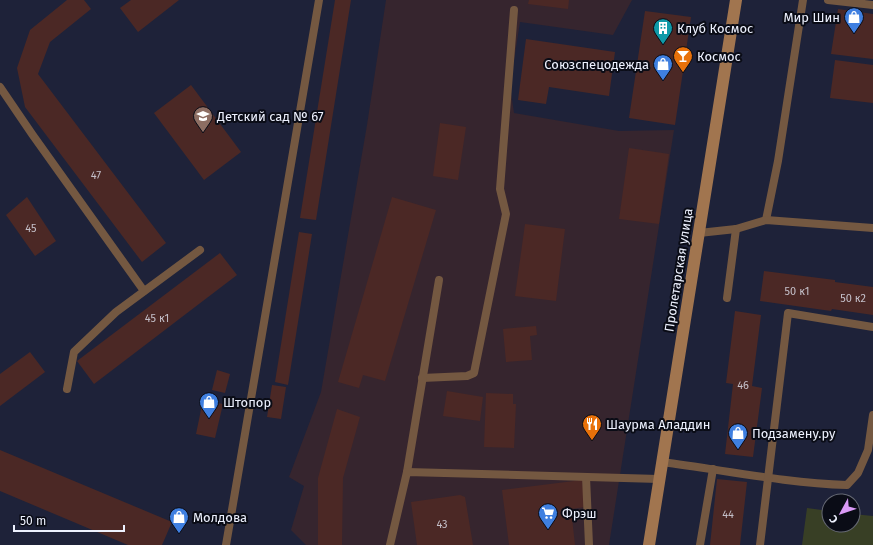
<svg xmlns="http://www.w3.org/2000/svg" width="873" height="545" font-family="'Fira Sans',sans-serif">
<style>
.industrial{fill:#36252e}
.green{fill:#383f25}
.building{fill:#4b2825}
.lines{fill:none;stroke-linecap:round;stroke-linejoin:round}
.lane{stroke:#745841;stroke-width:8}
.secondary{stroke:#a1754f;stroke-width:12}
.labels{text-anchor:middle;stroke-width:4;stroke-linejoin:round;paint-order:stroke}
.number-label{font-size:11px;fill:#c4bfc8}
.poi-label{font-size:13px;fill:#edf1fe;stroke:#0a0c16;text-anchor:start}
.street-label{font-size:13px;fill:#edf1fe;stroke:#0a0c16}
</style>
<rect width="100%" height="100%" fill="#1e2239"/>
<path class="industrial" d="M386,0H632L613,35L520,22L510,86L514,113L619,131L674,130L609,545H306L291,530L304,486L289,477L321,392L367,125Z"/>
<path class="green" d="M807,508L829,511V525H853V514L873,516V545H802Z"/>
<g class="building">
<path d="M67,0H84L91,9L50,42L38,74L166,243L142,262L25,107L17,68L30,30Z"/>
<path d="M131,0H179L138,32L120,8Z"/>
<path d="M335,0H351L316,220L300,218Z"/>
<path d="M529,0H569L568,9L528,4Z"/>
<path d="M838,9L873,14V59L831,54Z"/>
<path d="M645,11L691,17L675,125L629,118Z"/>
<path d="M526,39L615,52L609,96L549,87L546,104L518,100Z"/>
<path d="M835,60L873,65V103L830,98Z"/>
<path d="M191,85L241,152L204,180L154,113Z"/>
<path d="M440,123L466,127L458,180L433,176Z"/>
<path d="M629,148L669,154L659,224L619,219Z"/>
<path d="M27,197L56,241L35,256L6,215Z"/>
<path d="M392,197L436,210L385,381L363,375L359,388L338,382Z"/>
<path d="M525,224L565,229L556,301L515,296Z"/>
<path d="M299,232L312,234L288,385L275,382Z"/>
<path d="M220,253L237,275L94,384L77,361Z"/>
<path d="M764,271L835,280V282L873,287V315L832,309L831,311L760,301Z"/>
<path d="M735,311L761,315L752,386L762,388L753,457L725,454L733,384L726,383Z"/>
<path d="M536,326L537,335L530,336L532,360L506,362L503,329Z"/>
<path d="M30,352L45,372L0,406V374Z"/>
<path d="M217,370L230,374L225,393L212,390Z"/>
<path d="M272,385L286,387L281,419L267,417Z"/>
<path d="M447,391L483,397L480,421L443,416Z"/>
<path d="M486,393L513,394V404H516L514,448L484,447Z"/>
<path d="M203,400L223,404L215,438L196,434Z"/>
<path d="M337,409L360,417L343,478L342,545H318V478Z"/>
<path d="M0,450L172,522L162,545H128L0,491Z"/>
<path d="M717,479L747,482L740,545H710Z"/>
<path d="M582,480L585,507L571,509L575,545H509L502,490Z"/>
<path d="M460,495L465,497L473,545H417L411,502Z"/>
</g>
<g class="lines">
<g class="lane">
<path d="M828,0L873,5"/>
<path d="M0,87L32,134L144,291"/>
<path d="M766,220L778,161L803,0"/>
<path d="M699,233L736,229L766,220L873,228"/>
<path d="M727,298L736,229"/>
<path d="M422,378L467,376L474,373L506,214L500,189L514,10"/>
<path d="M67,389L74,352L116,312L200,250"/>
<path d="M662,462C724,470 785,483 847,485L858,473L868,450L873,415"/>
<path d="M407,472L439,280"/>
<path d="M586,477L589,545"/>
<path d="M226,545L319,0"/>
<path d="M390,545L407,472L659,479"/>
<path d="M700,545L713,469"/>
<path d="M760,545L788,313L873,327"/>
</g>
<path class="secondary" d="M649,545L736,0"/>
</g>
<defs>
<symbol id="shop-pin" viewBox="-11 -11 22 30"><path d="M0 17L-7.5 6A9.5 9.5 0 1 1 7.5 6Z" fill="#3f7fe0" stroke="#0a0c16"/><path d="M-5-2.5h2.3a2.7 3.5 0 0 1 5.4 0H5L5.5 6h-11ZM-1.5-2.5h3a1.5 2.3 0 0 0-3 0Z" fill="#fff"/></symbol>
<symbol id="building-pin" viewBox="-11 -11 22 30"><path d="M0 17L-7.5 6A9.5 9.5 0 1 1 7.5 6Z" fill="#0f9aa8" stroke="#0a0c16"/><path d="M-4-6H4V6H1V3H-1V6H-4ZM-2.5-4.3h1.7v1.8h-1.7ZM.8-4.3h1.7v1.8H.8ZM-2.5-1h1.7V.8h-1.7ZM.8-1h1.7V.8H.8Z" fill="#fff"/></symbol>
<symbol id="bar-pin" viewBox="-11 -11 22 30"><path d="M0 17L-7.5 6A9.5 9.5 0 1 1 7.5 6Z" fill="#e8710a" stroke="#0a0c16"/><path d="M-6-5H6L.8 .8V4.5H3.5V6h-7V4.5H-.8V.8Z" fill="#fff"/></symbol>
<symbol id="school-pin" viewBox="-11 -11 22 30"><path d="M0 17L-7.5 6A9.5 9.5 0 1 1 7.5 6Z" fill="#8d6e63" stroke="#0a0c16"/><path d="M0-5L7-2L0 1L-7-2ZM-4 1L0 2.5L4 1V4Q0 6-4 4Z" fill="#fff"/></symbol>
<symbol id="restaurant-pin" viewBox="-11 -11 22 30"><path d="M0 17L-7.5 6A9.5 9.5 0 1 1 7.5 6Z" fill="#e8710a" stroke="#0a0c16"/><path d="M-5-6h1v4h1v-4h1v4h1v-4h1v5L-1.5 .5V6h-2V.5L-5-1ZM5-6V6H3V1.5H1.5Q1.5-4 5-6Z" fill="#fff"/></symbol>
<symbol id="supermarket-pin" viewBox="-11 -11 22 30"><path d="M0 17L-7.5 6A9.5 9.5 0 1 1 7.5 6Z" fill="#3f7fe0" stroke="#0a0c16"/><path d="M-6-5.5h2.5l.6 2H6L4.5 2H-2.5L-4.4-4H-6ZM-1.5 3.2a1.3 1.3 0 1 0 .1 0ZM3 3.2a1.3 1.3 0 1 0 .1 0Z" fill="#fff"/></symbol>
</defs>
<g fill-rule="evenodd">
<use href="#shop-pin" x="843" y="6" width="22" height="30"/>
<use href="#building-pin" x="652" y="17" width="22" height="30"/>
<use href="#bar-pin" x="672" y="45" width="22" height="30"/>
<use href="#shop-pin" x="652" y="53" width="22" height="30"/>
<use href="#school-pin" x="192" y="105" width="22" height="30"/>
<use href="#shop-pin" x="198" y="391" width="22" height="30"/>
<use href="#restaurant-pin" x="581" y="413" width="22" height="30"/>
<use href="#shop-pin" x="727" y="422" width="22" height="30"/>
<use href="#supermarket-pin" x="537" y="502" width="22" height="30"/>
<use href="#shop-pin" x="168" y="506" width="22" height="30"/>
</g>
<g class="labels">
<g class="number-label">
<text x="96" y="179">47</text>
<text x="31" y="232">45</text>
<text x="797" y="295">50 к1</text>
<text x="853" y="302">50 к2</text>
<text x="157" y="322">45 к1</text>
<text x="743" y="389">46</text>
<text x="728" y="518">44</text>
<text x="442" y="528">43</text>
</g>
<g class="poi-label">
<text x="840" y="22" text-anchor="end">Мир Шин</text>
<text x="677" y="33">Клуб Космос</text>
<text x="697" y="61">Космос</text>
<text x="649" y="69" text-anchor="end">Союзспецодежда</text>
<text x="217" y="121">Детский сад № 67</text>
<text x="223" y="407">Штопор</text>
<text x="606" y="429">Шаурма Аладдин</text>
<text x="752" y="438">Подзамену.ру</text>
<text x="562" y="518">Фрэш</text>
<text x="193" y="522">Молдова</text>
</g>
<g class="street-label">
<text transform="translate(678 270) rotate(-81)" y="5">Пролетарская улица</text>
</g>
</g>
<g transform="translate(841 513) rotate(230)"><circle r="19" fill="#0a0c16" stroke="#656873"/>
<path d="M0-3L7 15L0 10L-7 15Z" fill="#da9af6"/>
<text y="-6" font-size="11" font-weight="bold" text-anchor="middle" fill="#edf1fe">С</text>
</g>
<path d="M14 525v6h110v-6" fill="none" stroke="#edf1fe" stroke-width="2"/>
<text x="20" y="525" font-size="12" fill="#edf1fe" stroke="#0a0c16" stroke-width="3" paint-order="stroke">50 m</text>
</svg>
